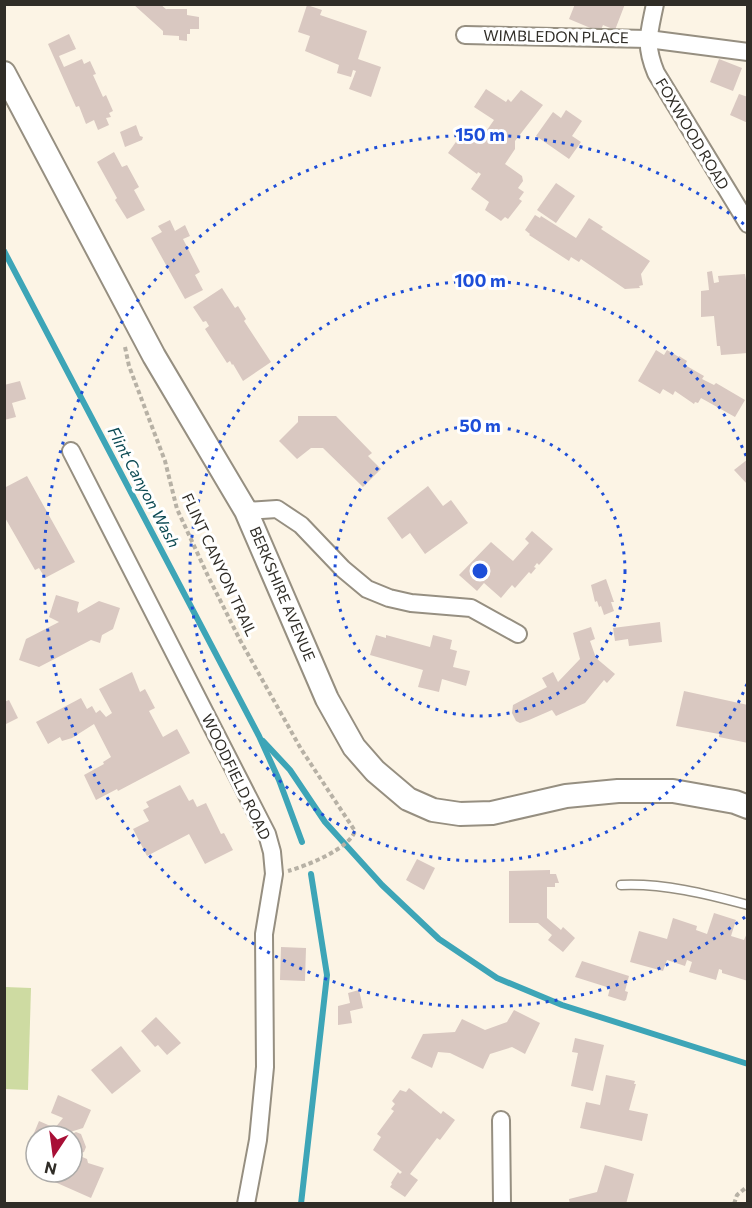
<svg xmlns="http://www.w3.org/2000/svg" width="752" height="1208" font-family="Commissioner,sans-serif">
<style>
.green{fill:#cedba2}
.lines{fill:none;stroke-linecap:round;stroke-linejoin:round}
.stream{stroke:#3da5b7;stroke-width:6}
.building{fill:#d9c8c1}
.lane-casing{stroke:#968f81;stroke-width:11}
.street-casing{stroke:#968f81;stroke-width:20}
.secondary-casing{stroke:#968f81;stroke-width:26}
.path{stroke:#b7b1a5;stroke-width:4;stroke-dasharray:4.5 3;stroke-linecap:butt}
.lane{stroke:#fff;stroke-width:8}
.street{stroke:#fff;stroke-width:16}
.secondary{stroke:#fff;stroke-width:22}
.ring{fill:none;stroke:#1d4ed8;stroke-width:3;stroke-dasharray:3 6}
.labels{text-anchor:middle;stroke-width:6;stroke-linejoin:round;paint-order:stroke}
.street-label{font-size:15px;fill:#302d27;stroke:#fff}
.water-label{font-size:16px;font-style:italic;fill:#0c4a53;stroke:#fff}
.centre{fill:#1d4ed8;stroke:#fff;stroke-width:3}
.ring-label{font-size:18px;text-anchor:middle;font-weight:bold;fill:#1d4ed8;stroke:#fff;stroke-width:6;stroke-linejoin:round;paint-order:stroke}
</style>
<rect width="100%" height="100%" fill="#fcf4e5"/>
<path class="green" d="M5,987L31,988L28,1090L5,1089Z"/>
<g class="lines">
<g class="stream">
<path d="M4,251L259,736L279,780L302,842"/>
<path d="M263,741L290,770L325,822L382,885L439,939L497,978L562,1005L748,1064"/>
<path d="M301,1204L327,975L311,874"/>
</g>
</g>
<g class="building">
<path d="M133,4H160L167,10L166,9H187V15L199,17V29H190V34H187V41L179,40V36L163,35V31Z"/>
<path d="M575,4H625L615,30L603,25L600,32L569,19Z"/>
<path d="M307,5L322,10L320,15L367,31L358,59L381,67L371,97L349,89L356,71L353,70L351,77L337,73L339,65L305,51L310,36L298,32Z"/>
<path d="M69,34L76,49L59,56L64,67L82,59L84,64L90,61L96,74L93,75L103,97L106,95L113,111L109,113L111,117L106,118L109,125L98,130L94,120L86,124L79,106L76,107L48,44Z"/>
<path d="M719,59L742,68L733,91L710,82Z"/>
<path d="M486,89L506,102L508,99L511,102L521,90L543,105L515,141V149L505,164L522,176L523,181L518,188L524,192L519,199L522,201L508,219L505,217L501,221L485,210L489,202L471,189L481,174L478,172L477,174L448,153L463,132L478,143L494,120L474,107Z"/>
<path d="M739,94L748,97V123L730,115Z"/>
<path d="M566,110L582,121L572,136L581,142L569,159L536,136L553,112L561,118Z"/>
<path d="M136,125L140,136L143,137L142,140L125,147L120,132Z"/>
<path d="M114,152L122,167L127,165L139,187L134,190L145,210L127,219L115,200L117,198L97,162Z"/>
<path d="M556,183L575,196L556,223L537,210Z"/>
<path d="M535,215L540,218L541,216L576,238L589,218L603,227L601,229L650,261L641,274L643,285L639,286L640,288L625,289L581,259L579,262L571,257L569,261L529,235L530,234L525,230Z"/>
<path d="M170,220L175,231L185,225L190,236L183,239L200,272L195,275L203,290L185,299L151,238L162,232L158,226Z"/>
<path d="M712,271L714,283L719,282L718,276L745,274L748,293V353L721,355L720,346H717L714,316L701,317V291L709,290L707,272Z"/>
<path d="M222,288L235,308L238,306L246,319L244,321L271,362L243,381L233,364L232,365L230,361L227,363L205,329L209,326L206,321L203,322L193,307Z"/>
<path d="M656,350L664,355L667,350L679,357V356L687,361L685,365L704,376L702,379L714,385L716,383L745,400L735,417L701,398L698,403L695,402L694,404L675,391L673,395L663,389L660,394L638,381Z"/>
<path d="M20,381L26,399L12,403L16,417L4,420V385Z"/>
<path d="M298,416H336L372,453L368,456L381,469L363,487L323,448H311L297,459L279,441L298,422Z"/>
<path d="M748,459V485L734,470Z"/>
<path d="M27,476L75,562L45,578L39,568L35,570L4,516V488Z"/>
<path d="M428,486L443,506L451,500L468,523L425,554L410,533L402,539L387,518Z"/>
<path d="M532,531L553,549L539,565L537,563L534,567L536,568L531,574L529,572L515,588L512,585L501,598L484,583L477,591L459,575L491,542L513,561L529,543L525,539Z"/>
<path d="M606,579L614,602H611L614,611L604,615L601,606L599,607L597,601L595,602L591,585Z"/>
<path d="M56,595L79,602L77,610L78,613L99,601L120,608L113,629L102,635L100,643L91,640L39,667L19,660L26,639L59,622L49,617Z"/>
<path d="M660,622L662,642L629,646L628,639L615,641L613,628Z"/>
<path d="M591,627L595,639L590,641L596,658L615,674L607,683L604,680L585,703L556,716L552,710L529,720L520,723L516,721L512,713L513,705L547,687L542,678L553,672L558,682L580,659L573,633Z"/>
<path d="M376,635L386,638V635L430,647L433,635L452,640L450,649L457,651L453,667L470,671L466,686L442,679L439,692L418,687L423,670L370,655Z"/>
<path d="M132,672L140,692L145,689L155,708L149,711L163,737L177,729L190,753L118,791L117,789L96,800L84,775L104,764L103,762L111,757L94,724L72,738L62,741L60,737L48,744L36,722L81,698L87,709L92,706L96,713L100,710L106,717L112,713L99,689Z"/>
<path d="M684,691L748,705V743L719,737V734L676,726Z"/>
<path d="M9,700L18,718L4,725V702Z"/>
<path d="M180,785L189,801L193,799L197,807L206,803L221,834L224,833L233,850L205,864L189,834L147,856L133,829L149,821L143,810L149,807L146,802Z"/>
<path d="M417,859L435,868L424,890L406,880Z"/>
<path d="M550,870V874H556L559,883H555V887H547V918L561,930L563,927L575,938L563,952L548,940L552,935L538,923H509V871Z"/>
<path d="M714,913L736,920L731,936L744,940L748,931V981L722,973V970L719,969L716,980L689,972L692,962L687,960L685,966L667,960L663,971L630,962L639,931L667,939L673,918L697,926L696,930L707,934Z"/>
<path d="M281,947L306,948L305,981L280,980Z"/>
<path d="M582,961L629,976L625,991L628,992L626,1000L624,1001L608,996L610,988L575,977Z"/>
<path d="M359,990L363,1008L350,1011L352,1023L338,1025V1006L350,1003L348,993Z"/>
<path d="M514,1010L540,1023L525,1054L512,1047L490,1054L483,1069L450,1053L438,1052L432,1068L411,1058L423,1034L455,1032L462,1019L485,1030L507,1022Z"/>
<path d="M156,1017L181,1043L167,1055L158,1045L155,1047L141,1031Z"/>
<path d="M575,1038L604,1045L593,1091L571,1086L578,1053L572,1052Z"/>
<path d="M121,1046L141,1071L112,1094L91,1070Z"/>
<path d="M606,1075L635,1081L634,1084H636L629,1110L648,1114L642,1141L580,1128L586,1102L600,1105Z"/>
<path d="M409,1088L441,1114L443,1111L455,1120L440,1140L437,1138L410,1174L418,1180L405,1197L390,1187L392,1184L391,1183L398,1172L400,1174L402,1172L373,1150L381,1137L377,1134L394,1111L391,1109L395,1104L392,1101L400,1090L406,1092Z"/>
<path d="M58,1095L91,1110L83,1128L67,1133L68,1136L76,1132L81,1134L86,1147L84,1152L75,1155L76,1158L80,1156L87,1159L88,1163L104,1168L91,1198L48,1179L49,1172H72V1136H36V1140L32,1138L39,1121L55,1128L63,1118L51,1113Z"/>
<path d="M605,1165L634,1174L626,1204H570L569,1199L597,1192Z"/>
</g>
<g class="lines">
<defs>
<path id="lane" d="M621,885C663,883 707,894 748,905"/>
<g id="street">
<path d="M655,4C649,34 644,44 656,73L748,224"/>
<path d="M465,35L648,39L748,52"/>
<path d="M71,451L267,834L272,852L274,874L264,934L265,1067L258,1140L246,1204"/>
<path d="M246,511L277,509L301,525L343,569L367,589L389,598L411,603L471,608L518,634"/>
<path d="M501,1120L502,1204"/>
</g>
<path id="secondary" d="M4,73L154,356L246,511L327,699L354,747L375,771L408,799L433,810L460,814L492,813L566,796L618,791H673L735,802L748,807"/>
</defs>
<use href="#lane" class="lane-casing"/>
<use href="#street" class="street-casing"/>
<use href="#secondary" class="secondary-casing"/>
<g class="path">
<path d="M125,347L129,366L165,461L177,509L208,576L240,640L301,749L355,831C349,849 306,866 288,871"/>
<path d="M734,1204L737,1195L748,1186"/>
</g>
<use href="#lane" class="lane"/>
<use href="#street" class="street"/>
<use href="#secondary" class="secondary"/>
</g>
<g class="ring">
<circle cx="480" cy="571" r="145"/>
<path d="M747 684A290 290 0 1 1 747 458"/>
<path d="M745 917A436 436 0 1 1 745 225"/>
</g>
<g class="labels">
<g class="street-label">
<text transform="translate(556 37) rotate(1)" y="5">WIMBLEDON PLACE</text>
<text transform="translate(692 134) rotate(59)" y="5">FOXWOOD ROAD</text>
<text transform="translate(219 565) rotate(65)" y="5">FLINT CANYON TRAIL</text>
<text transform="translate(282 594) rotate(67)" y="5">BERKSHIRE AVENUE</text>
<text transform="translate(236 777) rotate(64)" y="5">WOODFIELD ROAD</text>
</g>
<g class="water-label">
<text transform="translate(144 487) rotate(62)" y="6">Flint Canyon Wash</text>
</g>
</g>
<circle cx="480" cy="571" r="9" class="centre"/>
<g class="ring-label">
<text x="480" y="141">150 m</text>
<text x="480" y="287">100 m</text>
<text x="480" y="432">50 m</text>
</g>
<rect width="752" height="1208" fill="none" stroke="#302d27" stroke-width="12"/>
<g transform="translate(54 1154) rotate(193)"><circle r="28" fill="#ffffff" stroke="#acaba9" stroke-width="1.5"/>
<path d="M0-4.5L10 22L0 15L-10 22Z" fill="#a80f36"/>
<text y="-9" font-size="16" font-weight="bold" text-anchor="middle" fill="#302d27">N</text>
</g>
</svg>
